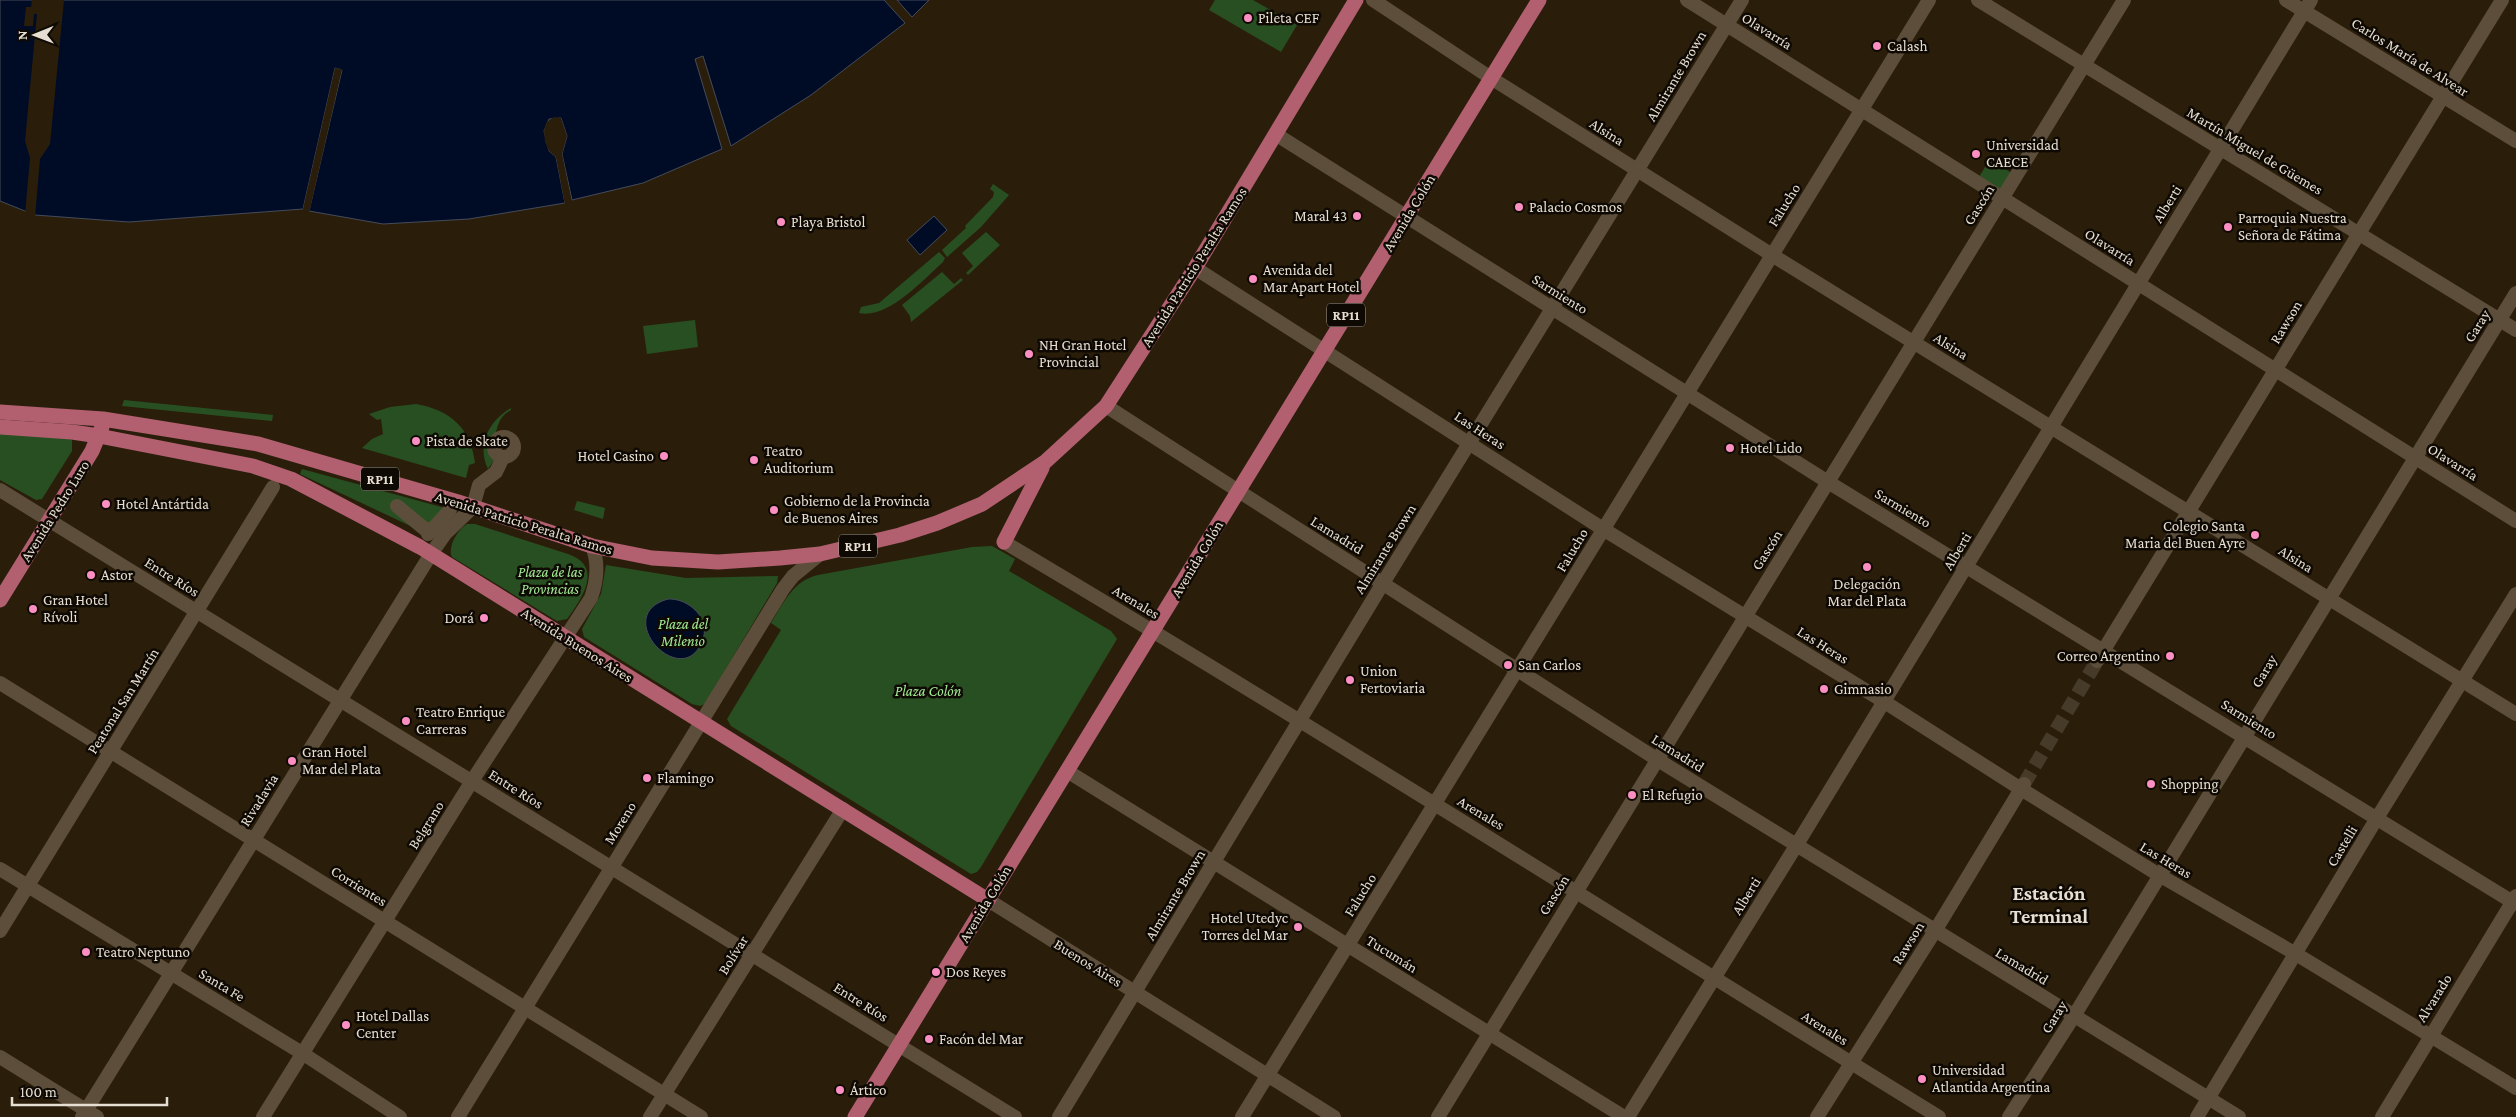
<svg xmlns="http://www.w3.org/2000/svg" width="2516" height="1117" font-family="'Crimson Pro',serif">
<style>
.green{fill:#284f21}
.water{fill:#000c26;stroke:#454b5a}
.pier{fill:#2a1e0b}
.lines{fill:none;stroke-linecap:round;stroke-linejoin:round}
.minor-tunnel{stroke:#463b29;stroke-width:14;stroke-dasharray:14 7;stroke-linecap:butt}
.minor{stroke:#5c4e3a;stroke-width:14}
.major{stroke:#b25f70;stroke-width:15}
.poi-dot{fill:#fc8fc1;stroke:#0e0903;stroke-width:2}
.labels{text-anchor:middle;stroke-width:5;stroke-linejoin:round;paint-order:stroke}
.shield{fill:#0e0903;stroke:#a59e94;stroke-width:1}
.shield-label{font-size:14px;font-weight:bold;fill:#e6ded2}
.poi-label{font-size:15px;fill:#e6ded2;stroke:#0e0903;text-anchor:start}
.street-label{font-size:15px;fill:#e6ded2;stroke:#0e0903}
.park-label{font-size:15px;font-style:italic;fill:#a0ea93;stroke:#0e0903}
.district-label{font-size:20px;font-weight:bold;fill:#e6ded2;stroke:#0e0903}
</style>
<rect width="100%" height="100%" fill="#2a1e0b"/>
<g class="green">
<path d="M1215,0H1253L1297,25L1281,52L1209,10Z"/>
<path d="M1990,159L2013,174L1999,196L1979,177Z"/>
<path d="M993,184L1009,195L981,227L947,257L942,250L966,228L965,226L993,197L994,192L990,189Z"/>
<path d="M986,232L1000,245L968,275L966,273L973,266L962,253Z"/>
<path d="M939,252L945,258L943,262C922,281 888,319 859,313L861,307L879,303Z"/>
<path d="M942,272L954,284L961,278L963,280L911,322L910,316L902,305Z"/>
<path d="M695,320L698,347L647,354L643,326Z"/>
<path d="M124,400L273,415L272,421L122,406Z"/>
<path d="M416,404C450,410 471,428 475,463L469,465L466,478L362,448L372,439L383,434L381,419L377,420L369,414L390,407Z"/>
<path d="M511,408V410C501,416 499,421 496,432C491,448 485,439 494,460L488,469C476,445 490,420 511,408Z"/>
<path d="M0,431L72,439V451L42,499L36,500L0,480Z"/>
<path d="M302,469L445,508L421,531L300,474Z"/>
<path d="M577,501L605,508L603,519L574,510Z"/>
<path d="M467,524H475L568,554C604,566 582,599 567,619L557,621L452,557C447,547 458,529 467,524Z"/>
<path d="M992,546L1015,559L1009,571L1111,631L1117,639L981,867L977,872L971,874L731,726L727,719L781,630L771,623C784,602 793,581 818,575L972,547Z"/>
<path d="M606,565L686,578L778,576L777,583L705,704L700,706L692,704L584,637L582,629L601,594Z"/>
</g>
<g class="water">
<path d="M0,0H884L905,23L811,95L731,146L703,56L695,59L722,149L643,183L572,200L562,154L567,136L561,118L549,119L544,131L549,151L556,157L565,203L469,219L383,224L309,211L342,70L335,68L303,209L129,222L35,215L0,201Z"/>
<path d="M897,0H929L912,17Z"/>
<path d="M934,216L947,230L920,255L907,240Z"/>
<path d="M668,599C689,598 712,619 702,642C681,692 610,615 668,599Z"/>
</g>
<g class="pier">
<path d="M32,0H64L50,144L40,159L35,217L25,214L30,158L25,141L37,14H34L33,26H24L26,7H31Z"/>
<path d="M335,68L342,69L309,213L307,210L339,71L337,70L305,210L302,212L303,209Z"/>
<path d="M554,117L561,118L567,136L562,154L572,203L569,201L560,154L565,136L563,127L560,120L555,119L548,124L547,141L551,149L558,156L567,202L565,205L556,157L549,151L545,142L544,131L546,123Z"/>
</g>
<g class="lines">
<path class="minor-tunnel" d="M2024,784L2097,661"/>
<g class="minor">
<path d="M1373,0L1491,78L1772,255L2516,714"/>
<path d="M1687,0L2516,521"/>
<path d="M1978,0L2516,330"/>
<path d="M2286,0L2516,141"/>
<path d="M1277,135L1828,482L2516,904"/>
<path d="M1195,268L1603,529L1883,701L2021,789L2159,875L2296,954L2516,1088"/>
<path d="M1106,406L1658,760L2239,1117"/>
<circle cx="504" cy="447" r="10"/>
<path d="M0,490L1015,1117"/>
<path d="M397,506L426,530L434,528"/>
<path d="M428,534L450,510"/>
<path d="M1004,542C1319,729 1627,925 1939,1117"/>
<path d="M2097,661L2502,0"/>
<path d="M0,683L701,1117"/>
<path d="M1067,771L1624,1117"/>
<path d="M0,869L302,1053L400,1117"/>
<path d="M988,900L1334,1117"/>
<path d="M0,931L273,487"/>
<path d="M0,1057L97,1117"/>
<path d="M82,1117L431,554L445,534L473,507L479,485L496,472L503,457"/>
<path d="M263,1117L472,781L591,598C597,581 599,563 592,546"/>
<path d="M458,1117L783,589L793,576L820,554"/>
<path d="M650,1117L843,809"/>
<path d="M1059,1117L1383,583L1742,0"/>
<path d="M1242,1117L1929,0"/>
<path d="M1438,1117L2124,0"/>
<path d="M1628,1117L1796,846L2311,0"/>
<path d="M1817,1117L1935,931L2024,784"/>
<path d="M2009,1117L2074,1016L2516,293"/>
<path d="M2197,1117L2377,818L2516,594"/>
<path d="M2382,1117L2516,896"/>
</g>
<g class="major">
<path d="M0,412L103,419L258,444L458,502L592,546L652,558L718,562L780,558L820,554L900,535L937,523L982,504L1045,462L1106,406L1195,268L1356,0"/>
<path d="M0,427L72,432L99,436L253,466L291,479L420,547L988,900"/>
<path d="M1004,542L1042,468"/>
<path d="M0,600L92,451L102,427"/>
<path d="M855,1117L1539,0"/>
</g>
</g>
<g class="poi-dot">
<circle cx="1248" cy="18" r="5"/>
<circle cx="1877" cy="46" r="5"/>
<circle cx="1976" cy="154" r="5"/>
<circle cx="1519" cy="207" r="5"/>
<circle cx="1357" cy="216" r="5"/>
<circle cx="781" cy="222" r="5"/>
<circle cx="2228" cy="227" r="5"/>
<circle cx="1253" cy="279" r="5"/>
<circle cx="1029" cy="354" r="5"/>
<circle cx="416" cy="441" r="5"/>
<circle cx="1730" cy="448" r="5"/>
<circle cx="664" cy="456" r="5"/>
<circle cx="754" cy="460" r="5"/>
<circle cx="106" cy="504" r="5"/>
<circle cx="774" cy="510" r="5"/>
<circle cx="2255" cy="535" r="5"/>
<circle cx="1867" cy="567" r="5"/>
<circle cx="91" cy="575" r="5"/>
<circle cx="33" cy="609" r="5"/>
<circle cx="484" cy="618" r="5"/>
<circle cx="2170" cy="656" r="5"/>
<circle cx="1508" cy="665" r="5"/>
<circle cx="1350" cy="680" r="5"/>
<circle cx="1824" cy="689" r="5"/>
<circle cx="406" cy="721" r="5"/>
<circle cx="292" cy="761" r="5"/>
<circle cx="647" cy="778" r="5"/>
<circle cx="2151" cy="784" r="5"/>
<circle cx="1632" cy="795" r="5"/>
<circle cx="1298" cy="927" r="5"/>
<circle cx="86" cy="952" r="5"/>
<circle cx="936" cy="972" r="5"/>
<circle cx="346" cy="1025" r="5"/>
<circle cx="929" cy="1039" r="5"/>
<circle cx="1922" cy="1079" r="5"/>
<circle cx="840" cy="1090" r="5"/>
</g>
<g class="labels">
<g class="shield">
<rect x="1327" y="303.5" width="38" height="23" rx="4"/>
<rect x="361" y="467.5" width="38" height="23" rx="4"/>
<rect x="839" y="534.5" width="38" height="23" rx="4"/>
</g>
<g class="shield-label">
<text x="1346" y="320">RP11</text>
<text x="380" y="484">RP11</text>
<text x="858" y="551">RP11</text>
</g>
<g class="poi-label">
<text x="1258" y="23">Pileta CEF</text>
<text x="1887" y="51">Calash</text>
<text x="1986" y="150">Universidad<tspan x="1986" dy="17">CAECE</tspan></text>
<text x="1529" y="212">Palacio Cosmos</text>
<text x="1347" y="221" text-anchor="end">Maral 43</text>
<text x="2238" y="223">Parroquia Nuestra<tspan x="2238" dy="17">Señora de Fátima</tspan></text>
<text x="791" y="227">Playa Bristol</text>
<text x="1263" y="275">Avenida del<tspan x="1263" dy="17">Mar Apart Hotel</tspan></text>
<text x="1039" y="350">NH Gran Hotel<tspan x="1039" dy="17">Provincial</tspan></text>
<text x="426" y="446">Pista de Skate</text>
<text x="1740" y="453">Hotel Lido</text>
<text x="764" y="456">Teatro<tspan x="764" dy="17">Auditorium</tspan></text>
<text x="654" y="461" text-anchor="end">Hotel Casino</text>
<text x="784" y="506">Gobierno de la Provincia<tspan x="784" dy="17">de Buenos Aires</tspan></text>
<text x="116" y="509">Hotel Antártida</text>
<text x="2245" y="531" text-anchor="end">Colegio Santa<tspan x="2245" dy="17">Maria del Buen Ayre</tspan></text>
<text x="101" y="580">Astor</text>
<text x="1867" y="589" text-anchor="middle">Delegación<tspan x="1867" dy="17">Mar del Plata</tspan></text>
<text x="43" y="605">Gran Hotel<tspan x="43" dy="17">Rívoli</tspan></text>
<text x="474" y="623" text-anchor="end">Dorá</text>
<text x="2160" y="661" text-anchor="end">Correo Argentino</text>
<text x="1518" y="670">San Carlos</text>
<text x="1360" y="676">Union<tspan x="1360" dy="17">Fertoviaria</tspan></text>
<text x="1834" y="694">Gimnasio</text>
<text x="416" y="717">Teatro Enrique<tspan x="416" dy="17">Carreras</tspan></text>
<text x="302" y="757">Gran Hotel<tspan x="302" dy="17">Mar del Plata</tspan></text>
<text x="657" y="783">Flamingo</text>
<text x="2161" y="789">Shopping</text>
<text x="1642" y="800">El Refugio</text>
<text x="1288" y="923" text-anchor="end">Hotel Utedyc<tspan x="1288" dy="17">Torres del Mar</tspan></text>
<text x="96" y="957">Teatro Neptuno</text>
<text x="946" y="977">Dos Reyes</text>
<text x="356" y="1021">Hotel Dallas<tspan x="356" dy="17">Center</tspan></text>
<text x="939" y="1044">Facón del Mar</text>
<text x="1932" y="1075">Universidad<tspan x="1932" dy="17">Atlantida Argentina</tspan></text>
<text x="850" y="1095">Ártico</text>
</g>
<g class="street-label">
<text transform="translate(1767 31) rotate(32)" y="5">Olavarría</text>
<text transform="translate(2410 57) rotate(32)" y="5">Carlos María de Alvear</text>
<text transform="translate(1676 76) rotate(-59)" y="5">Almirante Brown</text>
<text transform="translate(1607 132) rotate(32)" y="5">Alsina</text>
<text transform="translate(2255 151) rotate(31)" y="5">Martín Miguel de Güemes</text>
<text transform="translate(2167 204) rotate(-58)" y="5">Alberti</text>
<text transform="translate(1784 205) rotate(-58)" y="5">Falucho</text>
<text transform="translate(1979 205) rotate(-58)" y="5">Gascón</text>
<text transform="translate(1409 213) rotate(-59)" y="5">Avenida Colón</text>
<text transform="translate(2110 247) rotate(32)" y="5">Olavarría</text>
<text transform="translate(1194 267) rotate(-58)" y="5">Avenida Patricio Peralta Ramos</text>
<text transform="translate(1560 294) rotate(32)" y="5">Sarmiento</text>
<text transform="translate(2286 322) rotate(-59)" y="5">Rawson</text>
<text transform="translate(2477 326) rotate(-58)" y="5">Garay</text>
<text transform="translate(1951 346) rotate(32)" y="5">Alsina</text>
<text transform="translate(1480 430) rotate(33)" y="5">Las Heras</text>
<text transform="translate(2453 462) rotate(32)" y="5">Olavarría</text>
<text transform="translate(1903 508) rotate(31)" y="5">Sarmiento</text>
<text transform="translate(55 511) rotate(-58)" y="5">Avenida Pedro Luro</text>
<text transform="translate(524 523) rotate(17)" y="5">Avenida Patricio Peralta Ramos</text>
<text transform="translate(1337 535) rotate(32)" y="5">Lamadrid</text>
<text transform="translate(1385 549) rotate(-58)" y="5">Almirante Brown</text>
<text transform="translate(1572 550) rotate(-59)" y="5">Falucho</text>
<text transform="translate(1767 550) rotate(-58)" y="5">Gascón</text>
<text transform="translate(1957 551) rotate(-59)" y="5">Alberti</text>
<text transform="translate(1197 559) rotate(-59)" y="5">Avenida Colón</text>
<text transform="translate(2296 559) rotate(32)" y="5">Alsina</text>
<text transform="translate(172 577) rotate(32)" y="5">Entre Ríos</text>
<text transform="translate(1136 602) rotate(31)" y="5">Arenales</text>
<text transform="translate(577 645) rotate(32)" y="5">Avenida Buenos Aires</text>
<text transform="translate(1823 645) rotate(32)" y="5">Las Heras</text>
<text transform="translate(2264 671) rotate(-59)" y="5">Garay</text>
<text transform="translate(123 701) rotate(-58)" y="5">Peatonal San Martín</text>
<text transform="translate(2249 719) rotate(32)" y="5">Sarmiento</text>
<text transform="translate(1678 753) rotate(32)" y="5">Lamadrid</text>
<text transform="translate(516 789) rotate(32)" y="5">Entre Ríos</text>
<text transform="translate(259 800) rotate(-58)" y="5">Rivadavia</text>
<text transform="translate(1481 813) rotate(31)" y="5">Arenales</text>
<text transform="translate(620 823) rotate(-58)" y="5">Moreno</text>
<text transform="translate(426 825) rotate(-58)" y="5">Belgrano</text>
<text transform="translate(2342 846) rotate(-59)" y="5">Castelli</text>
<text transform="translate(2166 860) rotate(31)" y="5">Las Heras</text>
<text transform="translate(359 886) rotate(32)" y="5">Corrientes</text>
<text transform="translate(1175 895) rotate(-59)" y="5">Almirante Brown</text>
<text transform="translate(1360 895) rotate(-58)" y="5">Falucho</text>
<text transform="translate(1554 895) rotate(-58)" y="5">Gascón</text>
<text transform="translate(1746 896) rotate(-58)" y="5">Alberti</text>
<text transform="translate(985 904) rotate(-59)" y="5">Avenida Colón</text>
<text transform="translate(1908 943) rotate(-58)" y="5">Rawson</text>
<text transform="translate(1392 954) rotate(32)" y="5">Tucumán</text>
<text transform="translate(733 955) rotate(-58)" y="5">Bolívar</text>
<text transform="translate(1088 963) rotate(32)" y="5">Buenos Aires</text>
<text transform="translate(2022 966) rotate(31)" y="5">Lamadrid</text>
<text transform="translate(222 985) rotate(31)" y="5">Santa Fe</text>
<text transform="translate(2434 998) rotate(-58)" y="5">Alvarado</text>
<text transform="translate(861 1002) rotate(32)" y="5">Entre Ríos</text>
<text transform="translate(2054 1017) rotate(-58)" y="5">Garay</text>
<text transform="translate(1825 1028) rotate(32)" y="5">Arenales</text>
</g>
<g class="park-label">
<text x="550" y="577">Plaza de las<tspan x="550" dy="17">Provincias</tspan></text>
<text x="683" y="629">Plaza del<tspan x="683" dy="17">Milenio</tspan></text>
<text x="928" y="696">Plaza Colón</text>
</g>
<g class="district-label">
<text x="2049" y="900">Estación<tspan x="2049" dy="23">Terminal</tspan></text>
</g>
</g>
<g transform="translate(35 35) rotate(269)" stroke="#0e0903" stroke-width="4" paint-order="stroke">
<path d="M0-4L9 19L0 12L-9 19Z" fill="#e6ded2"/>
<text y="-8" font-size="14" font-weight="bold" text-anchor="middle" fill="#e6ded2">N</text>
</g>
<path d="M12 1097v8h155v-8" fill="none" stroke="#e6ded2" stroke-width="2.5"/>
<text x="20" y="1097" font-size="15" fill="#e6ded2" stroke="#0e0903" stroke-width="4" paint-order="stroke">100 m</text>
</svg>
